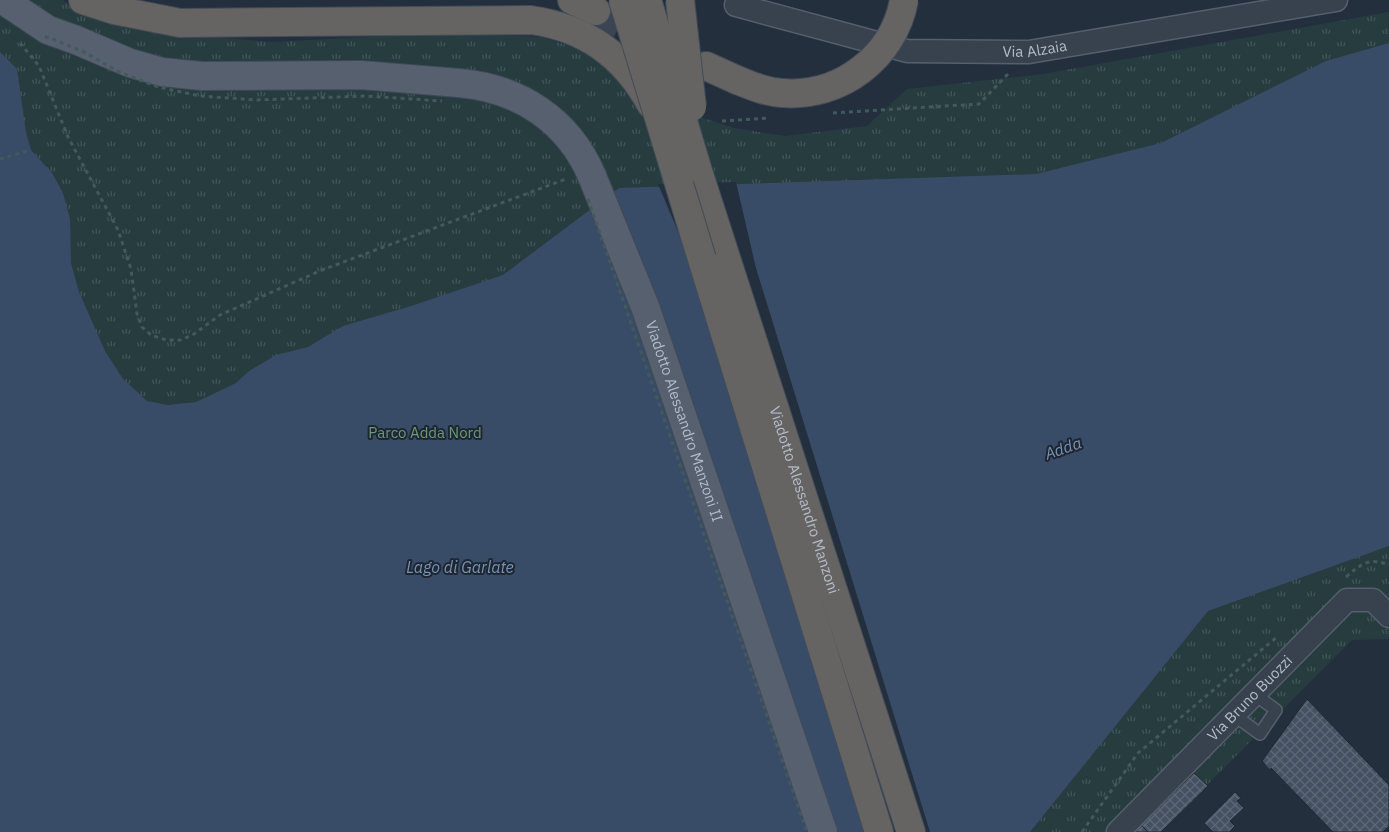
<svg xmlns="http://www.w3.org/2000/svg" width="1389" height="832" font-family="'IBM Plex Sans',sans-serif">
<style>
.park{fill:url(#park-tufts)}
.water{fill:#394c67}
.pier{fill:#242f3e}
.building{fill:url(#building-cross-hatch);stroke:#1f2835}
.lines{fill:none;stroke-linecap:round;stroke-linejoin:round}
.trunk-tunnel{stroke:#3a4453;stroke-width:28;stroke-dasharray:28 14;stroke-linecap:butt}
.service-casing{stroke:#565f6c;stroke-width:14}
.minor-casing{stroke:#565f6c;stroke-width:25}
.primary-casing{stroke:#414a57;stroke-width:30}
.trunk-casing{stroke:#434c59;stroke-width:30}
.path{stroke:#44595c;stroke-width:3;stroke-dasharray:4 4;stroke-linecap:butt}
.service{stroke:#38414e;stroke-width:11}
.minor{stroke:#38414e;stroke-width:22}
.primary{stroke:#56606e;stroke-width:28}
.trunk{stroke:#656462;stroke-width:28}
.primary-bridge-casing{stroke:#414a57;stroke-width:30;stroke-linecap:butt}
.trunk-bridge-casing{stroke:#434c59;stroke-width:30;stroke-linecap:butt}
.path-bridge{stroke:#44595c;stroke-width:3;stroke-dasharray:4 4;stroke-linecap:butt}
.primary-bridge{stroke:#56606e;stroke-width:28}
.trunk-bridge{stroke:#656462;stroke-width:28}
.labels{text-anchor:middle;stroke-width:4;stroke-linejoin:round;paint-order:stroke}
.street-label{font-size:15px;fill:#b4bcc9;stroke:#1d2633}
.park-label{font-size:15px;fill:#6b9a76;stroke:#1d2633}
.water-label{font-size:16px;font-style:italic;fill:#7c92b1;stroke:#1d2633}
</style>
<defs>
<pattern id="park-tufts" width="24" height="20" patternUnits="userSpaceOnUse" patternTransform="scale(1.25)"><rect width="24" height="20" fill="#263c3f"/><path d="M3 7l-1-3M5 7V3M7 7l1-3M15 17l-1-3M17 17v-4M19 17l1-3" fill="none" stroke="#435659"/></pattern>
<pattern id="building-cross-hatch" width="8" height="8" patternUnits="userSpaceOnUse" patternTransform="scale(1.25)"><rect width="8" height="8" fill="#455162"/><path d="M0 0l8 8M0 8l8-8" fill="none" stroke="#5d6877"/></pattern>
</defs>
<rect width="100%" height="100%" fill="#242f3e"/>
<path class="park" d="M0,0H63L77,12L167,33L272,42L441,33L542,37L591,53L644,99L734,128L785,136L867,126L907,89L1043,74L1389,12V639L1352,640L1160,832H0Z"/>
<path class="water" d="M1389,43V546L1208,611L1030,832H0V52L17,69L26,132L31,150L52,173L63,193L70,219L71,263L79,292L105,351L123,379L147,401L168,405L196,402L236,383L249,371L276,355L308,347L343,326L411,306L503,275L619,188L1036,174L1161,143L1326,61Z"/>
<path class="pier" d="M736,182L756,268L930,832H864L707,307L692,265L658,184Z"/>
<g class="building">
<path d="M1307,699L1389,785V826L1383,832H1333L1271,768L1270,770L1262,761Z"/>
<path d="M1194,773L1208,786L1161,832H1148L1141,825Z"/>
<path d="M1235,792L1241,798L1237,801L1244,808L1230,821L1235,826L1229,832H1213L1204,823Z"/>
<path d="M1141,825L1148,832H1133Z"/>
</g>
<g class="lines">
<path class="trunk-tunnel" d="M596,11L648,39"/>
<defs>
<path id="service" d="M1234,715L1260,734L1276,710L1254,694"/>
<g id="minor">
<path id="s1" d="M736,5L907,51L1029,52L1336,0"/>
<path id="s2" d="M1118,832L1347,600H1373L1389,616"/>
</g>
<g id="primary">
<path d="M3,0L48,30L76,40L130,63L162,72L202,76L361,75L459,83"/>
<path id="s3" d="M592,176L646,309L823,832"/>
</g>
<g id="trunk">
<path d="M83,0L114,10L180,23L531,20C586,28 624,55 651,104"/>
<path d="M572,0L596,11"/>
<path d="M706,66L737,80"/>
<path id="s4" d="M697,168L911,832"/>
<path d="M702,259L879,832"/>
</g>
</defs>
<use href="#service" class="service-casing"/>
<use href="#minor" class="minor-casing"/>
<use href="#primary" class="primary-casing"/>
<use href="#trunk" class="trunk-casing"/>
<g class="path">
<path d="M20,43L39,66L68,137L118,230L131,269L137,314L142,327L151,335L166,340H181L194,334L220,315L322,270L566,179"/>
<path d="M833,113L979,104L1008,74"/>
<path d="M722,121L769,118"/>
<path d="M0,159L31,150"/>
<path d="M1346,577C1361,564 1369,557 1389,565"/>
<path d="M1082,832L1138,753L1277,637"/>
</g>
<use href="#service" class="service"/>
<use href="#minor" class="minor"/>
<use href="#primary" class="primary"/>
<use href="#trunk" class="trunk"/>
<defs>
<path id="primary-bridge" d="M459,83C519,88 568,120 592,176"/>
<g id="trunk-bridge">
<path d="M623,0L702,259"/>
<path d="M647,0L697,168"/>
<path d="M680,0L692,107"/>
<path d="M737,80C752,86 766,92 782,93C840,98 894,57 904,0"/>
</g>
</defs>
<use href="#primary-bridge" class="primary-bridge-casing"/>
<use href="#trunk-bridge" class="trunk-bridge-casing"/>
<g class="path-bridge">
<path d="M45,36L84,52L119,72L158,87L200,96L257,100L364,96L442,101"/>
<path d="M588,199L807,832"/>
</g>
<use href="#primary-bridge" class="primary-bridge"/>
<use href="#trunk-bridge" class="trunk-bridge"/>
</g>
<g class="labels">
<g class="street-label">
<text dy="5" stroke="none"><textPath href="#s1" startOffset="305">Via Alzaia</textPath></text>
<text dy="5" stroke="none"><textPath href="#s3" startOffset="262">Viadotto Alessandro Manzoni II</textPath></text>
<text dy="5" stroke="none"><textPath href="#s4" startOffset="349">Viadotto Alessandro Manzoni</textPath></text>
<text dy="5" stroke="none"><textPath href="#s2" startOffset="188">Via Bruno Buozzi</textPath></text>
</g>
<g class="park-label">
<text x="425" y="438">Parco Adda Nord</text>
</g>
<g class="water-label">
<text transform="translate(1063 448) rotate(-19)" y="6">Adda</text>
<text x="460" y="573">Lago di Garlate</text>
</g>
</g>
</svg>
